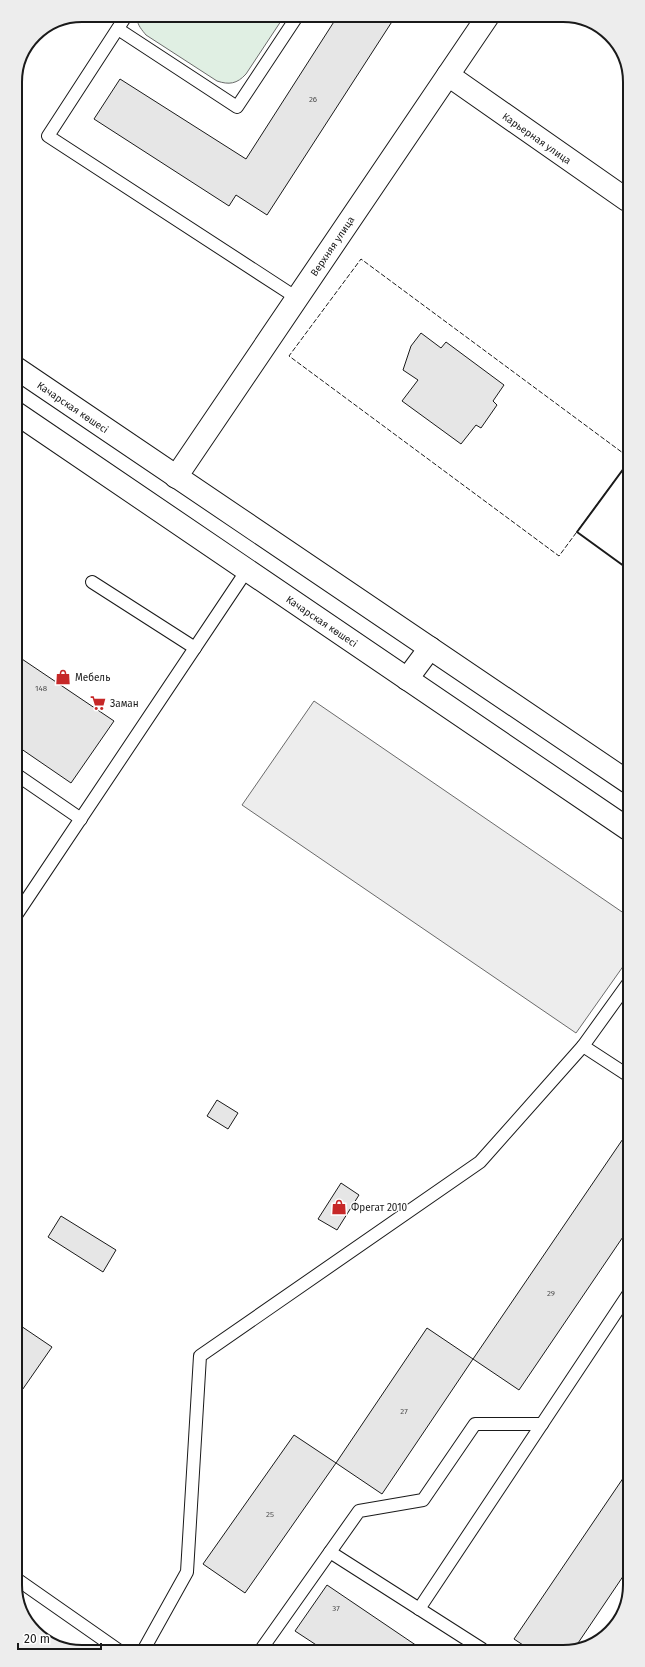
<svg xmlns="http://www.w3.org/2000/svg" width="645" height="1667" font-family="'Fira Sans',sans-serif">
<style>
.green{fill:#e0efe3;stroke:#6a6a6a}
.parking{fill:#ededed;stroke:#6a6a6a}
.building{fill:#e6e6e6;stroke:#1a1a1a}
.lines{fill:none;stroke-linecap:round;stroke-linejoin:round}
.service-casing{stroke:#1a1a1a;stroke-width:14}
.minor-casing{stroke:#1a1a1a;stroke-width:24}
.secondary-casing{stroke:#1a1a1a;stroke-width:24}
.service{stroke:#fff;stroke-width:12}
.minor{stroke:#fff;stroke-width:22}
.secondary{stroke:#fff;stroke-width:22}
.fence{stroke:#1a1a1a;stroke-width:1;stroke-dasharray:5 2;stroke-linecap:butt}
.wall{stroke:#1a1a1a;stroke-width:2}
.labels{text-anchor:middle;stroke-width:3;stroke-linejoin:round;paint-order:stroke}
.number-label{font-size:8px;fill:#4d4d4d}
.street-label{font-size:10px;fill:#1a1a1a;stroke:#fff}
.poi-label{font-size:10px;fill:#1a1a1a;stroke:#fff;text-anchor:start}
.rim{fill:none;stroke:#1a1a1a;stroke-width:2}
</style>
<rect width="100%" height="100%" fill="#fff"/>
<path class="green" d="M283,18L246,74C237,84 229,85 217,81L146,35C142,30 138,26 137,19Z"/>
<path class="parking" d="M314,701L628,916L629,958L576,1033L242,805Z"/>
<g class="building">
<path d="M337,17H395L267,215L236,195L229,206L94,119L120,79L246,159Z"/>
<path d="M421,333L441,348L446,342L504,385L493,401L497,405L481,428L476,425L461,444L402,401L418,380L403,370L411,346Z"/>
<path d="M16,655L114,721L71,783L17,746Z"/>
<path d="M217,1100L238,1113L228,1129L207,1116Z"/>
<path d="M629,1130V1228L519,1390L473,1359Z"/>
<path d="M341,1183L359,1195L337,1230L318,1219Z"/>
<path d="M61,1216L116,1250L103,1272L48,1237Z"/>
<path d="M18,1324L52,1347L18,1396Z"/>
<path d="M427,1328L473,1359L382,1494L336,1463Z"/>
<path d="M294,1435L336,1463L245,1593L203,1564Z"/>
<path d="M630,1468V1566L574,1649H529L514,1639Z"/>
<path d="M327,1585L423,1650H324L295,1631Z"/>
<path d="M49,1636L53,1642L44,1639Z"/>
</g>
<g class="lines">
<defs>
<g id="service">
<path d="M124,19L48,136L297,298"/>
<path d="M118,29L237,107L296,18"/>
<path d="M92,582L195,648"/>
<path d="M17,775L81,819"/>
<path d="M17,914L247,570"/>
<path d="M629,982L583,1046L629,1076"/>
<path d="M330,1552L482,1649"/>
<path d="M18,1580L121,1652"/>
<path d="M419,1609L629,1293"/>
<path d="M143,1651L187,1572L200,1356L480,1162L583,1046"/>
<path d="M260,1651L359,1511L423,1500L475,1424H542"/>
</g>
<g id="minor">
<path d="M448,75L627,200"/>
<path d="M176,477L488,16"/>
<path d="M407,679L430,648"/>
</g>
<g id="secondary">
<path d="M16,368L628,782"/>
<path d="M16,413L628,829"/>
</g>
</defs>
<use href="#service" class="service-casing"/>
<use href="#minor" class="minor-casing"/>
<use href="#secondary" class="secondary-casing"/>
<use href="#service" class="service"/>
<use href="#minor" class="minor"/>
<use href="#secondary" class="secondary"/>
<path class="fence" d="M627,456L361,259L289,356L559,556L627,464"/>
<path class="wall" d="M627,464L577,532L628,569"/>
</g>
<defs>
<symbol id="shop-bare" viewBox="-9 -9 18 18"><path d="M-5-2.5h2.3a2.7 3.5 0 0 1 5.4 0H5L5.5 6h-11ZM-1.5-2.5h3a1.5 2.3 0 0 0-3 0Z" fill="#c62828" stroke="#fff" stroke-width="2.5" paint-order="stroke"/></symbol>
<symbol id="supermarket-bare" viewBox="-9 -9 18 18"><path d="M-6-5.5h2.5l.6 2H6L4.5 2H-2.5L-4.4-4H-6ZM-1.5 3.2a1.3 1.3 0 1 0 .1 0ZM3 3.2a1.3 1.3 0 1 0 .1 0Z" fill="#c62828" stroke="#fff" stroke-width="2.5" paint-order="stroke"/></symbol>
</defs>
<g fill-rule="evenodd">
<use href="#shop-bare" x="52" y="666" width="22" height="22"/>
<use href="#supermarket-bare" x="87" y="692" width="22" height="22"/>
<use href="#shop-bare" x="328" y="1196" width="22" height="22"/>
</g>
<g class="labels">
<g class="number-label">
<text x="313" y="102">26</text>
<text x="41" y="691">148</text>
<text x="551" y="1296">29</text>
<text x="404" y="1414">27</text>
<text x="270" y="1517">25</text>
<text x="336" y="1611">37</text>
</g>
<g class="street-label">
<text transform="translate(537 138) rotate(35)" y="4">Карьерная улица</text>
<text transform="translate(332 246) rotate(-56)" y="4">Верхняя улица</text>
<text transform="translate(73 407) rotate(34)" y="4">Качарская көшесі</text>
<text transform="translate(322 621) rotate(34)" y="4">Качарская көшесі</text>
</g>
<g class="poi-label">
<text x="75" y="681">Мебель</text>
<text x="110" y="707">Заман</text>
<text x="351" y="1211">Фрегат 2010</text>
</g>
</g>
<path d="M0 0H645V1667H0ZM82 22H563A60 60 0 0 1 623 82V1585A60 60 0 0 1 563 1645H82A60 60 0 0 1 22 1585V82A60 60 0 0 1 82 22Z" fill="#ededed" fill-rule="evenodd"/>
<path class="rim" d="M82 22H563A60 60 0 0 1 623 82V1585A60 60 0 0 1 563 1645H82A60 60 0 0 1 22 1585V82A60 60 0 0 1 82 22Z"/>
<path d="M18 1643v6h83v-6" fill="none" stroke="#1a1a1a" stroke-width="2"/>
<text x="24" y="1643" font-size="12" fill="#1a1a1a" stroke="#ffffff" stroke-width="3" paint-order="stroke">20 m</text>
</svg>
